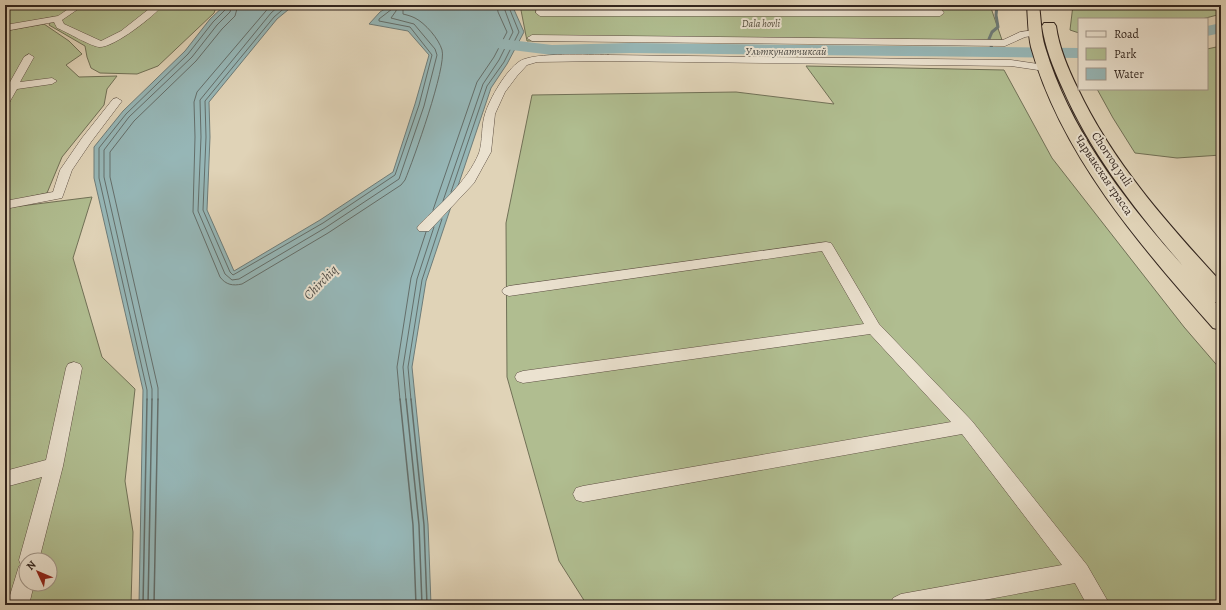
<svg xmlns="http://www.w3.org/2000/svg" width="1226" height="610" font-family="Alegreya,serif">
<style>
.green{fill:#b0bd90;stroke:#717157;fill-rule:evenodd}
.water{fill:#96b6b6;stroke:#6e7c79}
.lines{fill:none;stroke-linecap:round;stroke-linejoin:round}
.shore-far1{stroke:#646e6a;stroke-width:1}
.shore{stroke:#646e6a;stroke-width:1.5}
.stream{stroke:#6e7c79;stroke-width:3}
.river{fill:#96b6b6;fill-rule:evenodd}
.minor-casing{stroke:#5e5044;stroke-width:1}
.highway-casing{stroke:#32251e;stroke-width:2}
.minor{fill:#ebe2d0;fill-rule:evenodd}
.highway{fill:#e0d3b7;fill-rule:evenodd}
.labels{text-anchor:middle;stroke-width:4;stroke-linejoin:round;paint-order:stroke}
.far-park-label{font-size:10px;font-style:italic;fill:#524b3a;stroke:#ebe2d0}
.far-water-label{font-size:11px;font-style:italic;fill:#4b4944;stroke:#ebe2d0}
.street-label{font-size:12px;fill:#32251e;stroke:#ebe2d0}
.water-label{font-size:13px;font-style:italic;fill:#4b4944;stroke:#ebe2d0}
</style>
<rect width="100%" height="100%" fill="#e0d3b7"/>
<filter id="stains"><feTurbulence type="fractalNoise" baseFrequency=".005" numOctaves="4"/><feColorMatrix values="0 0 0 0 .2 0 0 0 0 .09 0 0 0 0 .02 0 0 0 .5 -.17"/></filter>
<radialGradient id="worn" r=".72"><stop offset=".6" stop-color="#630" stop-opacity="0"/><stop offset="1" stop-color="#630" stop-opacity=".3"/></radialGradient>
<g class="green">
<path d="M5,5H217L214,13L158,66L137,74L100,73L91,68L87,57L85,46L49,25L53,17L5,26Z"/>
<path d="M520,5H990L1002,40L527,41Z"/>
<path d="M1073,5H1221V14L1202,19H1079V33L1070,30Z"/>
<path d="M44,24L69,41L82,54L66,65L79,77L117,76L107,89L104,105L62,157L47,193L5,202V31Z"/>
<path d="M1221,46V155L1177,158L1135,153L1113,118L1097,89H1207V49Z"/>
<path d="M806,66L1004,70L1052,158L1184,327L1221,370V605H587L559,561L507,377L506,223L532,95L736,92L834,104Z"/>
<path d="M92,197L73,258L102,357L135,389L125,481L133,532L131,605H5V208ZM26,560H50V584H26Z"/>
</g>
<path class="water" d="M225,5H294L277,19L209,102L210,137L207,210L234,271L320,220L393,172L415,104L429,55L408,31L369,24L380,12L391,5H512L524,32L507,64L491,88L426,281L412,367L428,524L431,605H139L143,390L94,178V147L123,111L185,51L210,19Z"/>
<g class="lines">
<g class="shore-far1">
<path d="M271,5L197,92L194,102L195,137L193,212L220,277C226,285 233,286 242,284L328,233L401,185L405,180C413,161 447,66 442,50C439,39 425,23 415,18C411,16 407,15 403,14V5"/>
<path d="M280,5L271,13L200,100L201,137L198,211L225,274L232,280L239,279L325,228L399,179L424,106L437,55L435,49L414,24L391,18L396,11L397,5"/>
<path d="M288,5L274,17L205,101L206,137L203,210L230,272L233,275L323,223L395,175L419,105L432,55L410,27L379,21V19L392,9V5"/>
<path d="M451,192L487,86L504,62L519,32L508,5"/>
<path d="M443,201L483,84L499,60L513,32L503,5"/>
<path d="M433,210L477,82L494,57L507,32L498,12L497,5"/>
<path d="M147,400V390L99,178V148L126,114L188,54L213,22L226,9L227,5"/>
<path d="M152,400V389L104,177V150L129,117L192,57L217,25L230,12L232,5"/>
<path d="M158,400V388L110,177V152L134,121L196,61L222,29L235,16L238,5"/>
<path d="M400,400L397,367L411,278L426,232"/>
<path d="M406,400L403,367L417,279L434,227"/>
<path d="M411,400L408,367L422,280L442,219"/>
</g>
<g class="shore">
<path d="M400,399L413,525L416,605"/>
<path d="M406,399L419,525L422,605"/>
<path d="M411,399L424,525L427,605"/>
<path d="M143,605L147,399"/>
<path d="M148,605L152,399"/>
<path d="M154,605L158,399"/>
</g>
<path class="stream" d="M993,52L989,39L992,32L998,27L996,15L997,5"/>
<g class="river">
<path d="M1221,23V33L1207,36V26Z"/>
<path d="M494,38L552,45L630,43L1079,48V58L630,53L552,55L488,47L485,43L488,39Z"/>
</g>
<defs>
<g id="minor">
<path d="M74,5H84L62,20L64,24L101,41L121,31L154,5H163C154,16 114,48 99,47C90,46 67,32 57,28L54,22L5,31V25L58,16Z"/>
<path d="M537,5H545V10H934L930,5H938L944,13L940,16H540L536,13Z"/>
<path d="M1035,30L1038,31L1040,33L1038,35L1025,37L1005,46L532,41L527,38L532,35L1003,40L1020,32Z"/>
<path d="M29,54L34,57L20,82L52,78L57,81L52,84L17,89L9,103L5,104V91L24,57Z"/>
<path d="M608,55L1011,60L1045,65L1050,68L1045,71L1011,66L608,61L537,62L527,65L517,76L505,92L495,114L491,152L474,183L429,231H419L417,228L419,225C441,203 467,182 479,153C483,141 481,126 485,114C490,98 506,70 520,61C535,52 589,55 608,55Z"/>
<path d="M117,98L122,101L91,142L72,170L62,198L5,209V201L53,192L60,170L82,138L113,99Z"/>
<path d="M826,242L831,243L833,246L879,324L972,421L1087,565L1110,605H1087L1075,583L957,605H890L893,598L901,594L1062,565L962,434L583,502L576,500L573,494L576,488L583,486L951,422L870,334L523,383L517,381L515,377L517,373L523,371L864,324L822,251L509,296L504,294L502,291L504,288L509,286Z"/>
<path d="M74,362L80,364L82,368L63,466L39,560H26V584H34L29,605H7L19,566L21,565L19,560L42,477L5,487V471L46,460L66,368L68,364Z"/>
</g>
<path id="highway" d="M1027,5H1039C1041,19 1041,34 1045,47C1070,131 1126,202 1183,266C1136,211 1091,154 1062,87C1053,67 1045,47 1042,26L1044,23H1054L1056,26C1059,48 1068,69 1078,89C1113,163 1167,223 1221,282V303L1215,302L1221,308V330L1213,328C1140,245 1061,155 1031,47C1028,34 1028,19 1027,5Z"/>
</defs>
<use href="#minor" class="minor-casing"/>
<use href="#highway" class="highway-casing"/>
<use href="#minor" class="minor"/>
<use href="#highway" class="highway"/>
</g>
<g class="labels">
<g class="far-park-label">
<text x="761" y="27">Dala hovli</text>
</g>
<g class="far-water-label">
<text x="786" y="55">Ульткунатчиксай</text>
</g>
<g class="street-label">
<text transform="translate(1112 159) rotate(56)" y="4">Chorvoq yuli</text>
<text transform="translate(1104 175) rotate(56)" y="4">Чарвакская трасса</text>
</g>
<g class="water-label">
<text transform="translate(320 282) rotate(-46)" y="5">Chirchiq</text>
</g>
</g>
<rect width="1226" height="610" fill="none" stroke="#e0d3b7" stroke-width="20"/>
<rect x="6" y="6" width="1214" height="598" fill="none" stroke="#32251e" stroke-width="2"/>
<rect x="10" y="10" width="1206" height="590" fill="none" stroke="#32251e"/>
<rect x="1078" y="18" width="130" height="72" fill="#ebe2d0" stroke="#a19689"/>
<rect x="1086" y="31" width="20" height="6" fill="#ebe2d0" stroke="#a19689"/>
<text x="1114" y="38" font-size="12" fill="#32251e">Road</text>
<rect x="1086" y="48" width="20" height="12" fill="#b0bd90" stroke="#a19689"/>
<text x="1114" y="58" font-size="12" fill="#32251e">Park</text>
<rect x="1086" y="68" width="20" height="12" fill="#96b6b6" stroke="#a19689"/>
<text x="1114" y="78" font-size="12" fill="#32251e">Water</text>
<g transform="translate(38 572) rotate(314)"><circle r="19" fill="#ebe2d0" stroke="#a19689"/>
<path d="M0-3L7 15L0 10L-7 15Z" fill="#8f2418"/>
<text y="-6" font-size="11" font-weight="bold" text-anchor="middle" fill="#32251e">N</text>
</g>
<rect width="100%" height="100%" filter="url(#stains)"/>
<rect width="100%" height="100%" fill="url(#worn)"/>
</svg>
